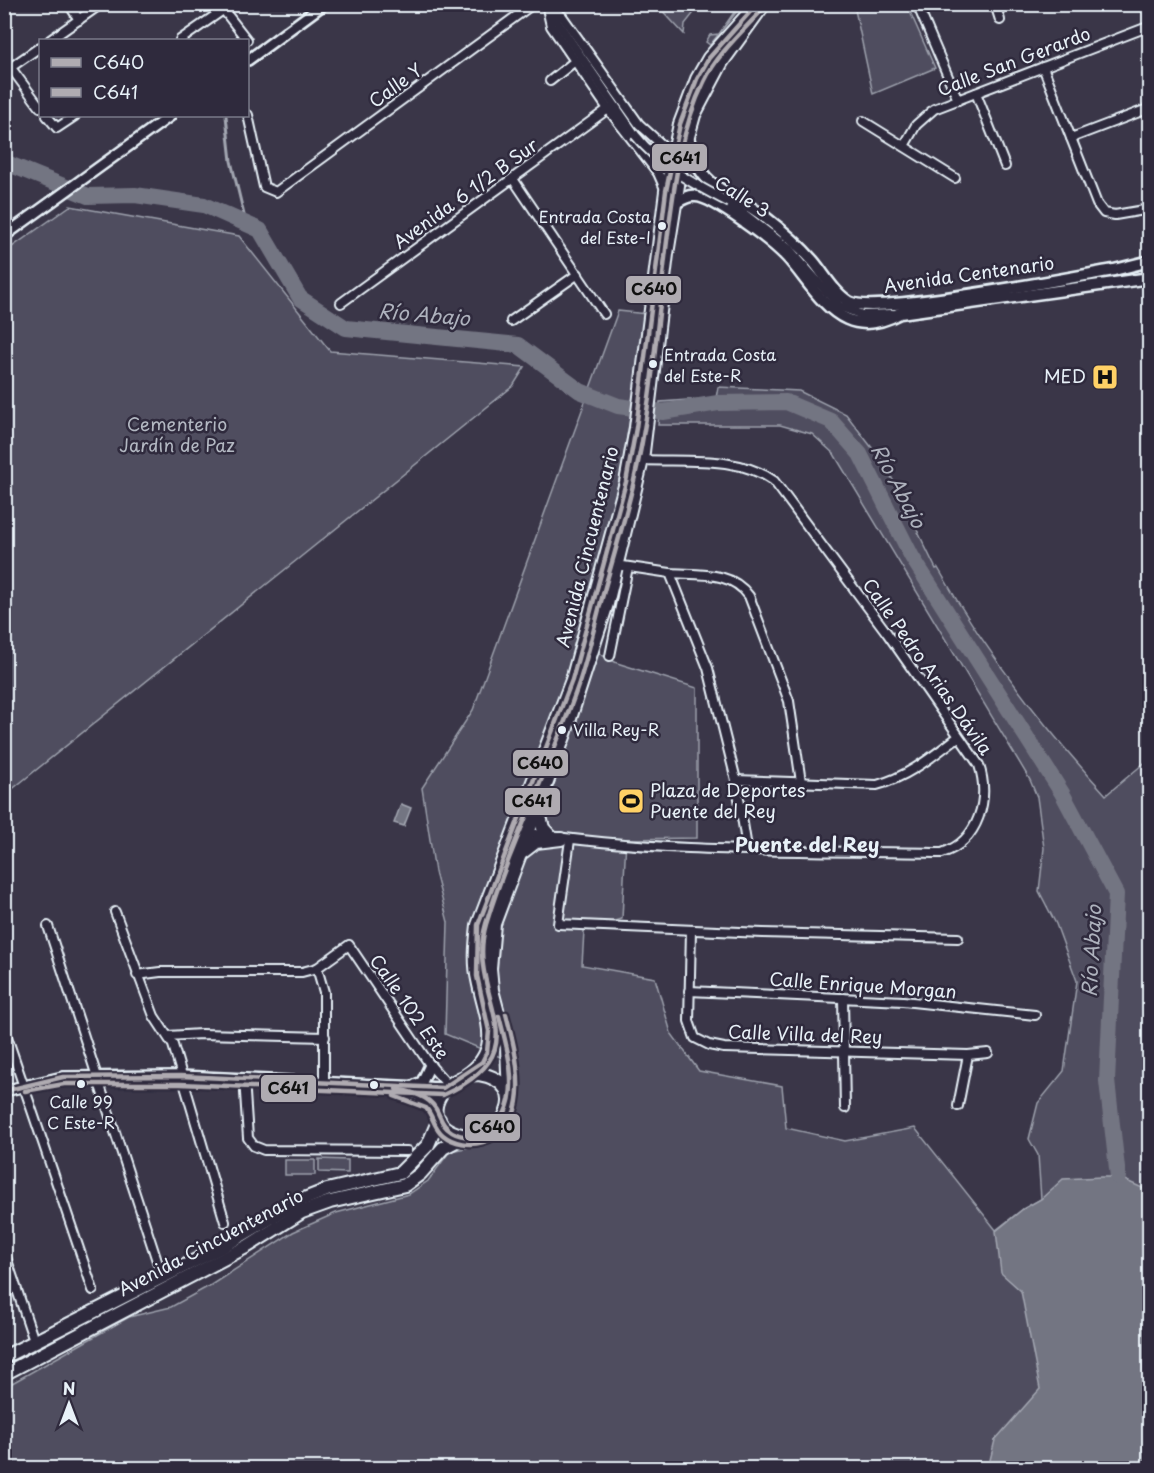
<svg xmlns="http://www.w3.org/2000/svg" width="1154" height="1473" font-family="'Playpen Sans',sans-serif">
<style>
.green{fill:#504e5f;stroke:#9ca0ac;stroke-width:1.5}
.water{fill:#737482;stroke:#a2a6b1;stroke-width:1.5}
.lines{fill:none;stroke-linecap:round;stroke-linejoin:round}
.stream{stroke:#a2a6b1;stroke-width:3}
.river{stroke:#737482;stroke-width:16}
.minor-casing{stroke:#e8f1f8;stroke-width:12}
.tertiary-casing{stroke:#e8f1f8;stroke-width:14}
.secondary-casing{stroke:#e8f1f8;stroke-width:15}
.primary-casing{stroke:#e8f1f8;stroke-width:16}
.minor{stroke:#2f2a3d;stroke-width:8}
.tertiary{stroke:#2f2a3d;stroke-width:9}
.secondary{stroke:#2f2a3d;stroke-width:10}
.primary{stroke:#2f2a3d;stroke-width:12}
.minor-bridge-casing{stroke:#e8f1f8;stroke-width:12;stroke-linecap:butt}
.minor-bridge{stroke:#2f2a3d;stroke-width:8}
.bus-1-casing{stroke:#2f2a3d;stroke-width:9}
.bus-2-casing{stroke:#2f2a3d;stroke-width:9}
.bus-1{stroke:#afabb1;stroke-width:4.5}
.bus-2{stroke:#afabb1;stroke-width:4.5}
.bus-dot{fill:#e8f1f8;stroke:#2f2a3d;stroke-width:2}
.labels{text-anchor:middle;stroke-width:5;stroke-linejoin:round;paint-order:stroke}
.bus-label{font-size:16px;fill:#e8f1f8;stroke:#2f2a3d;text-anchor:start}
.street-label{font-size:18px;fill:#e8f1f8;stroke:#2f2a3d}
.poi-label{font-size:18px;fill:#e8f1f8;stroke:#2f2a3d;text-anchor:end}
.park-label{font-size:18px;fill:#b3b8c2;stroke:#2f2a3d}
.water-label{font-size:20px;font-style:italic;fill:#aeb2bd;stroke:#2f2a3d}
.neighbourhood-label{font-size:20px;font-weight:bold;fill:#e8f1f8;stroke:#2f2a3d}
.line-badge{stroke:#2f2a3d;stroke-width:2}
.pale-badge-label{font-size:16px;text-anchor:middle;font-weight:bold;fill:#111}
</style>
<rect width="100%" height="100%" fill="#3a3648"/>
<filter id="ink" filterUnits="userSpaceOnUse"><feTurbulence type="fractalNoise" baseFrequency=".0167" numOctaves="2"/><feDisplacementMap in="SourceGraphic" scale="12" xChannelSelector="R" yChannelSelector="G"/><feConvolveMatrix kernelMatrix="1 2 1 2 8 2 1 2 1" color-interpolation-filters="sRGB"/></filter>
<g filter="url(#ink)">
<g class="green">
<path d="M657,5H700L685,24L684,34Z"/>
<path d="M739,5H742L710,45L706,42L710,35L719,34Z"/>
<path d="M854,5H907L935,68L873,94Z"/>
<path d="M70,206L239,236L330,351L525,367L513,386L5,795V252Z"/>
<path d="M618,311L647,314L622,467L601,565L579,643L617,663L697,688V838L626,839L622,919L584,931L582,965L655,978L671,1033L699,1071L782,1086L786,1128L845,1141L915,1128L996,1230L1023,1209L1041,1199L1038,1155L1029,1139L1038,1103L1064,1071L1077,981L1056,924L1039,891L1044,848L1037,797L1030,780L834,454L812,434L780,425H658L660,402L716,398L718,387L799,391L846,414L886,466L936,569L938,568C984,650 1043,726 1106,795L1149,759V1468H5V1387L129,1317L171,1307L211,1285L293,1232L336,1213L409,1194L428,1181L450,1151C479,1146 513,1141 518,1105C520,1092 516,1076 515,1063L445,1034L448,922L435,872L422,788L473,710Z"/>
<path d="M319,1159L348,1160V1173L319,1172Z"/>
<rect x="285" y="1160" width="30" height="15"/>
</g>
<g class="water">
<path d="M401,804L411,808L404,826L394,823Z"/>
<path d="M1101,1177H1118L1149,1191V1468H988L995,1440L1040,1389L1021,1291L1001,1273L996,1231L1023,1209L1041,1199L1063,1179Z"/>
</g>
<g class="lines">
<path class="stream" d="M226,116L231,161L246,223"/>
<path class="river" d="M4,162L88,196L135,195L204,205L260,230L300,298L346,328L518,345L580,391L618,406L663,412L718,403L786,402L831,421L860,454L912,557L1062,793L1116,894L1107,1081L1118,1177"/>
<defs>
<g id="minor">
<path d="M69,4L79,20"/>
<path d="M219,4L247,40"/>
<path d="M917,4L958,100"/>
<path d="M995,4L1000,20"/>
<path d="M547,8L551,26L608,109L658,173L665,189"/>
<path d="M547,8L562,16L639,124L672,154"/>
<path d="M551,13L635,135"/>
<path d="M50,40L101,4"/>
<path d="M180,40L223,10"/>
<path d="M1043,67L1097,204L1104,213L1115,215L1150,209"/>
<path d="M11,68L40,107"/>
<path d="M4,72L40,47"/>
<path d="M550,81L575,61"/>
<path d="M976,93L1005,166"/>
<path d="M248,115L264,187L276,192L533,4"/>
<path d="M47,116L57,128L75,116"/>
<path d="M863,121L955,178"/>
<path d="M1071,138L1150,108"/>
<path d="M904,146L916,125L934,109L1150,26"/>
<path d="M513,179L604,314"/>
<path d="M730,203L789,249L839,306L862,315L892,314"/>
<path d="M341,303L608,109"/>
<path d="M511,321L578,274"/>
<path d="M616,565L670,573L708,668L736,780L747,848"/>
<path d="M670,573C697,575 731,570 749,596L789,701L801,782"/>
<path d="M610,656L628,567"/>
<path d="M736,780L877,785C908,777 933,756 958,737"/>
<path d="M528,833C664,854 804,850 942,853C979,841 990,799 979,765L887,633L774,481C738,455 685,462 642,460"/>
<path d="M570,840L558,924L763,933L958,938"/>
<path d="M115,912L154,1016L173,1045L225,1222"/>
<path d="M48,926L158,1264"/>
<path d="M691,930L689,1021L695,1038L709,1045L724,1048L968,1055L988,1053"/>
<path d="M317,968L324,992V1082"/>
<path d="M137,975L160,972H302L317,968L349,945L430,1065L447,1084"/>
<path d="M689,991L903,1001L1035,1015"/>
<path d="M843,998L845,1108"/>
<path d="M4,1028L93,1290"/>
<path d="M168,1036L201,1034L325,1037"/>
<path d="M244,1078L248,1138L254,1146L264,1150L407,1151"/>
<path d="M958,1106L968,1055"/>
<path d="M4,1251L34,1341"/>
</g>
<g id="tertiary">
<path d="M248,60L324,4"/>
<path d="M4,236L170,116"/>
<path d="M415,1085L422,1082L430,1065"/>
<path d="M395,1088L417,1095L436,1107"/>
<path d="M4,1091L63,1077L180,1076L443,1088"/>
</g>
<g id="secondary">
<path d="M688,137C700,193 726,187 766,218C783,231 799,245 813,261C824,274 834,293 849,302C875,316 1072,277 1114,270L1150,261"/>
<path d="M674,204C681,200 687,195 695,196C713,196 773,242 787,257C805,276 822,308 847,319C865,327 885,321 900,313L1150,278"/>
</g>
<g id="primary">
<path d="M538,809L543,828L551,837"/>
<path d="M523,852L536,842L561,839"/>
<path d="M479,1074C536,1083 502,1149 458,1134C414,1120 442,1075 479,1074Z"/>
<path d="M465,1076C505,1050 485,1017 478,980C474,962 476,943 478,925L572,680L626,482L636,428L666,191L680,124L697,79L709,58L756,5"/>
<path d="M509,1097L507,1047L492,990L490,969L494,924L565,734L607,604L642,460L667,254L683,154L694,115L722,62L764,4"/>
<path d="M4,1357L220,1248L299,1201L327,1190L400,1173L428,1145L439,1119"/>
<path d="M4,1374L248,1246L302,1212L330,1202L405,1185L420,1174L443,1148L466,1136"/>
</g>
</defs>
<use href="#minor" class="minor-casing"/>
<use href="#tertiary" class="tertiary-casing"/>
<use href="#secondary" class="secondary-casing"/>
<use href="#primary" class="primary-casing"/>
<use href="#minor" class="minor"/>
<use href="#tertiary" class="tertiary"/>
<use href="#secondary" class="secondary"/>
<use href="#primary" class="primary"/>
<defs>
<path id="minor-bridge" d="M635,135C660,166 695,185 730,203"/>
</defs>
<use href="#minor-bridge" class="minor-bridge-casing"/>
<use href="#minor-bridge" class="minor-bridge"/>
<defs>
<g id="bus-1">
<path d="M396,1089C410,1092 428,1095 436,1109C441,1118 442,1126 452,1132C462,1138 477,1138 487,1132C526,1108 508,1052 499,1016"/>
<path d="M4,1091L63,1077L180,1076L443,1088L482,1062L487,1052L489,1031L477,976L478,925L572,680L626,482L636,428L666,191L680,124L697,79L709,58L757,4"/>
</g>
<g id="bus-2">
<path d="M25,1091L64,1084H180L443,1095C547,1048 464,999 486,924C511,842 551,765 579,683C588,656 594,627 602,598C612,561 624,523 633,485C652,406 657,322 667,241C674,188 680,131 704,82C717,54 742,32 763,9"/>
<path d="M394,1096L426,1108C433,1116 434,1128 443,1135C454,1144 470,1146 483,1142C536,1127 516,1052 506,1014"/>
</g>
</defs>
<use href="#bus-1" class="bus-1-casing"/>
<use href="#bus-2" class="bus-2-casing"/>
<use href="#bus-1" class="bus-1"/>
<use href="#bus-2" class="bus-2"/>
</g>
</g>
<defs>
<symbol id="hospital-square" viewBox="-11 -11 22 22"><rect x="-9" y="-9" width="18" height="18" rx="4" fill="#ffd166" stroke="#2f2a3d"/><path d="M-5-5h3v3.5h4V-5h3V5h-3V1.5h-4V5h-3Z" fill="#111"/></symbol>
<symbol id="stadium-square" viewBox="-11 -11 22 22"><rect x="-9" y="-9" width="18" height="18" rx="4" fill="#ffd166" stroke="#2f2a3d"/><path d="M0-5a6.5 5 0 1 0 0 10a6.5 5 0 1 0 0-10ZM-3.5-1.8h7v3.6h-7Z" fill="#111"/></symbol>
</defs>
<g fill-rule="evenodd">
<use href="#hospital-square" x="1090" y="362" width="30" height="30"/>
<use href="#stadium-square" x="616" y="786" width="30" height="30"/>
</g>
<g class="bus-dot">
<circle cx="662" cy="226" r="5"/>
<circle cx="653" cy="364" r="5"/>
<circle cx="562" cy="730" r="5"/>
<circle cx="81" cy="1084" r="5"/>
<circle cx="374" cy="1085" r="5"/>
</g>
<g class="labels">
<g class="bus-label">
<text x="651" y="223" text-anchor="end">Entrada Costa<tspan x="651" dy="21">del Este-I</tspan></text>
<text x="664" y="361">Entrada Costa<tspan x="664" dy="21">del Este-R</tspan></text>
<text x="573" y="736">Villa Rey-R</text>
<text x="81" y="1108" text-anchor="middle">Calle 99<tspan x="81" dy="21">C Este-R</tspan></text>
</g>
<g class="street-label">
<text transform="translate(1014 62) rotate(-21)" y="6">Calle San Gerardo</text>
<text transform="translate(396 86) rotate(-36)" y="6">Calle Y</text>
<text transform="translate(466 194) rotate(-36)" y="6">Avenida 6 1/2 B Sur</text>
<text transform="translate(742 197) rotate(32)" y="6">Calle 3</text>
<text transform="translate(969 275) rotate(-8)" y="6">Avenida Centenario</text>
<text transform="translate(588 547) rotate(-76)" y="6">Avenida Cincuentenario</text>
<text transform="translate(927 667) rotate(55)" y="6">Calle Pedro Arias Dávila</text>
<text transform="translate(863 986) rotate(4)" y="6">Calle Enrique Morgan</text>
<text transform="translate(409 1007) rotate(55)" y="6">Calle 102 Este</text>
<text transform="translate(805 1035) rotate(2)" y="6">Calle Villa del Rey</text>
<text transform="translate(211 1243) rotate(-28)" y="6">Avenida Cincuentenario</text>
</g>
<g class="poi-label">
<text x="1086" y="383">MED</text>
<text x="650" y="797" text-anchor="start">Plaza de Deportes<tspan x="650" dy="21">Puente del Rey</tspan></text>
</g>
<g class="park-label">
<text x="177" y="431">Cementerio<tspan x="177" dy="21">Jardín de Paz</tspan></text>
</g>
<g class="water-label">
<text transform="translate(424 315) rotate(5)" y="7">Río Abajo</text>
<text transform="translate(898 486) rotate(62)" y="7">Río Abajo</text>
<text transform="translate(1092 951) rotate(-87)" y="7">Río Abajo</text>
</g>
<g class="neighbourhood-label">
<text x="807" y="852">Puente del Rey</text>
</g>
</g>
<g class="line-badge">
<rect x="651" y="143" width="57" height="29" rx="6" fill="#afabb1"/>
<rect x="625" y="275" width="57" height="29" rx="6" fill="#afabb1"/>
<rect x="512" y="749" width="57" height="28" rx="6" fill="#afabb1"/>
<rect x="504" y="787" width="57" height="29" rx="6" fill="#afabb1"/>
<rect x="260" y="1074" width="57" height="29" rx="6" fill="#afabb1"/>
<rect x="464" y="1113" width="57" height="29" rx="6" fill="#afabb1"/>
</g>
<g class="pale-badge-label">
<text x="680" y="164">C641</text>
<text x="654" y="295">C640</text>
<text x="540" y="769">C640</text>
<text x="532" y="807">C641</text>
<text x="288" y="1094">C641</text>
<text x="492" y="1133">C640</text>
</g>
<rect width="1154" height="1473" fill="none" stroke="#2f2a3d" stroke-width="24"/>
<rect x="12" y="12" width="1130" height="1449" fill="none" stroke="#e8f1f8" stroke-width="2" filter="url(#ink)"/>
<rect x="39" y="39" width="210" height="78" fill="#2f2a3d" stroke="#797a88" stroke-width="1.5"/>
<rect x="51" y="58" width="30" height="9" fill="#afabb1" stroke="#797a88" stroke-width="1.5"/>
<text x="93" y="69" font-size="18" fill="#e8f1f8">C640</text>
<rect x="51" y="88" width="30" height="9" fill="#afabb1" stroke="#797a88" stroke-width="1.5"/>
<text x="93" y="99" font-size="18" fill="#e8f1f8">C641</text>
<g transform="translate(69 1404)" stroke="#2f2a3d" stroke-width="4.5" paint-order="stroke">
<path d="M0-4.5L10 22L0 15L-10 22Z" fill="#e8f1f8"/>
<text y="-9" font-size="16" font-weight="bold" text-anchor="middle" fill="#e8f1f8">N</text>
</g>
</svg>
